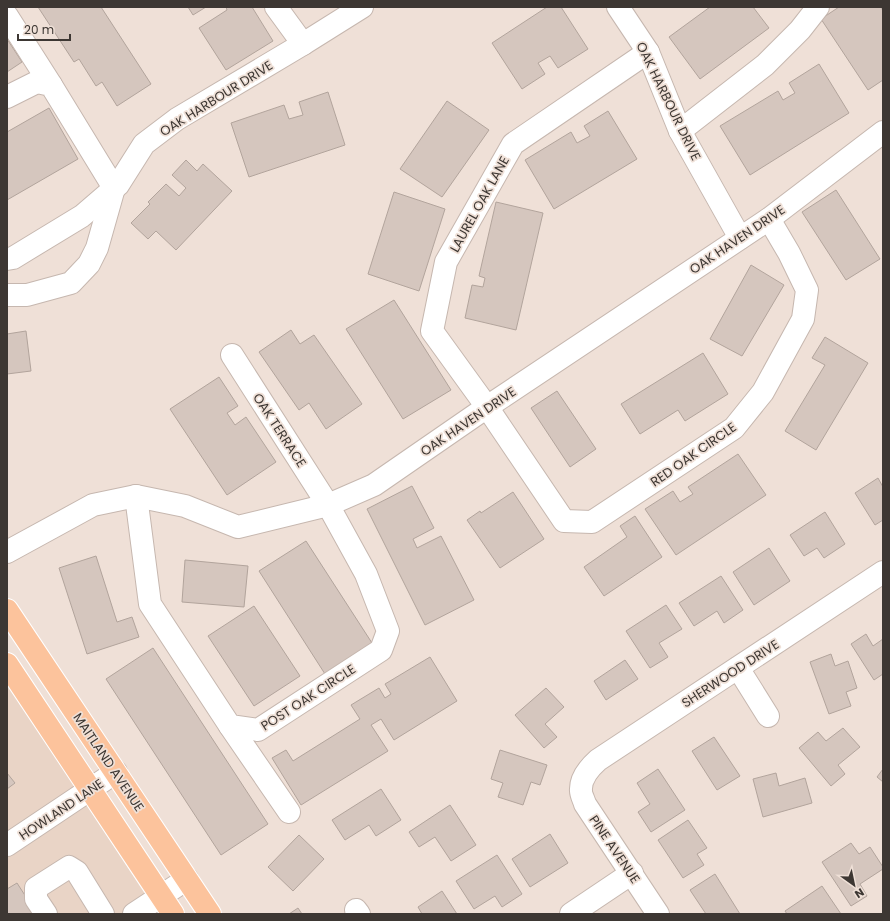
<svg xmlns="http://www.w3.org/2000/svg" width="890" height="921" font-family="Poppins,sans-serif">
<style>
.built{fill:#e9d4c6}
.building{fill:#d5c6be;stroke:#b2a49c}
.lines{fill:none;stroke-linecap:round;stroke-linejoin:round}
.minor-casing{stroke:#c6b7af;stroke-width:24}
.major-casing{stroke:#fff;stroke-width:24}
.minor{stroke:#fff;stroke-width:22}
.major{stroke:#fcc39c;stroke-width:22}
.labels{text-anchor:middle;stroke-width:3.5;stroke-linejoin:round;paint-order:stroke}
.street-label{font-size:13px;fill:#3d3733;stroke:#efe0d7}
</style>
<rect width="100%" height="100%" fill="#efe0d7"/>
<g class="built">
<path d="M7,684L75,787L7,833Z"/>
<path d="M86,804L158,914H7V858Z"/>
</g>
<g class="building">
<path d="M38,7H101L151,84L117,106L102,82L96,86L79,59L74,62Z"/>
<path d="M188,7H206L193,15Z"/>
<path d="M226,7H252L273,41L226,70L199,28L227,10Z"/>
<path d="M547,7H561L588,49L558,68L550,56L538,63L545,74L522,89L492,43Z"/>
<path d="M710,7H753L769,28L700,79L669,37Z"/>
<path d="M839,7H881L883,11V80L868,90L821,19Z"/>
<path d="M7,39L22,62L7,72Z"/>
<path d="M819,64L849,113L750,175L720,126L778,91L783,100L795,93L789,83Z"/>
<path d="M328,92L345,145L249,177L231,123L284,105L289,119L303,115L299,102Z"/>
<path d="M447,101L489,130L442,197L400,169Z"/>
<path d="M49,108L78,159L7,200V132Z"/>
<path d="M608,111L637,159L554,209L525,160L571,132L577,143L590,136L584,126Z"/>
<path d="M186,160L197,171L203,164L232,191L176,250L156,231L148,239L131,223L150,204L148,202L166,184L179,196L186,188L172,175Z"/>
<path d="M836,190L880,259L846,280L802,212Z"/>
<path d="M394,192L445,209L419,291L368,274Z"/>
<path d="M496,202L543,213L516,330L465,318L472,285L483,287L485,278L479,276Z"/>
<path d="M751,265L784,285L742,356L710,339Z"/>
<path d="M394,300L451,390L403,419L346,329Z"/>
<path d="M291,330L300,344L314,335L362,404L326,429L309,403L299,410L259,352Z"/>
<path d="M26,331L31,371L7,374V334Z"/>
<path d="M825,337L868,363L816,450L785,431L825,365L812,358Z"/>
<path d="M703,353L728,394L685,421L678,410L640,434L621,404Z"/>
<path d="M219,377L238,406L227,413L235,425L246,417L276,462L227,495L170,409Z"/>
<path d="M557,391L596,449L570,467L531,408Z"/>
<path d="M738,454L766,495L676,555L645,509L673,491L680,502L693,494L688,487Z"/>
<path d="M878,478L883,487V520L875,525L855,493Z"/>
<path d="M412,486L434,528L413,539L417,548L441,536L474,600L425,625L367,509Z"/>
<path d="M513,492L544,539L500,568L467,520L480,511L481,513Z"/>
<path d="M825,512L845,544L824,558L817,548L804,556L790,535Z"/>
<path d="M635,516L662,557L604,596L584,567L627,537L620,526Z"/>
<path d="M306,541L372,643L325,674L259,571Z"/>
<path d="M769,548L790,581L754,605L733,572Z"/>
<path d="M96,556L117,622L132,617L139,637L87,654L59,568Z"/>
<path d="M185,560L248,566L244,607L182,602Z"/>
<path d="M721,576L743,610L724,623L717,611L694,626L679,603Z"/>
<path d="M666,605L682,629L659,643L668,657L650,668L626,631Z"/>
<path d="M254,606L300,676L254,706L208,636Z"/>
<path d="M866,634L873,646L883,639V674L874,680L851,644Z"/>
<path d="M153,648L268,824L221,855L106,679Z"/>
<path d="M831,654L835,666L848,661L857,688L846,692L851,706L829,714L810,662Z"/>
<path d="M430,657L457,701L394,740L381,719L371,725L388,751L301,805L272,758L286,750L293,761L360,719L351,705L379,688L385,698L391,694L385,684Z"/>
<path d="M625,660L638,679L606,700L594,681Z"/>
<path d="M546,688L564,707L545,724L557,737L544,748L515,715Z"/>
<path d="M843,728L860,747L838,765L845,774L831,786L799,748L818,732L826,741Z"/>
<path d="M714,737L740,776L717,790L692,751Z"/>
<path d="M500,750L547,765L540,785L531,782L523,805L498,797L503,783L491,779Z"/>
<path d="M658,769L685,810L651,832L638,812L650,804L637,783Z"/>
<path d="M883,769V782L877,777Z"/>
<path d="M7,773L15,783L7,789Z"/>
<path d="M776,773L779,786L805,778L812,803L763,817L753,779Z"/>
<path d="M381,789L401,820L376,836L369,825L345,840L332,820Z"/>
<path d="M450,805L476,845L451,861L435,837L419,847L409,832Z"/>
<path d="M688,820L707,848L697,854L704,865L683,878L658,840Z"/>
<path d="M550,834L568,863L530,887L512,859Z"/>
<path d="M299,835L324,859L293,891L268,867Z"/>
<path d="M851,843L859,854L870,847L883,867V869L860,884L867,896L851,906L822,862Z"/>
<path d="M497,855L522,894L502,907L495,896L474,909L456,881Z"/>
<path d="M715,874L740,914H706L690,890Z"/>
<path d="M17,883L37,914H7V889Z"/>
<path d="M822,886L841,914H787L785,911Z"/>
<path d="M442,891L457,914H422L418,907Z"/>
<path d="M298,908L302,914H289Z"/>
</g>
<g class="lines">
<defs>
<g id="minor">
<path d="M276,7L303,44"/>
<path d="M618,7L648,52L680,131L740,238"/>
<path d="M7,16L51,85"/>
<path d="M648,52L513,144L446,262L432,331L487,407L564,521L592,522L734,428L763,392L803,319L807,290L789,253L769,219"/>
<path d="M7,97L37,82L51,85L114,188L97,248L89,264L71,283L27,295H7"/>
<path d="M680,131L765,65L800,30L818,7"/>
<path d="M7,259L13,258L82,216L118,185L144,144L177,119L303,44L362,7"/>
<path d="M136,496L150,604L230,726L258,730L381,650L388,631L366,574L328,505L232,355"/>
<path d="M7,552L93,505L136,496L185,506L238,527L328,505L374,485L487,407L769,219L883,132"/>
<path d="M738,668L768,716"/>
<path d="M230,726L289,812"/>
<path d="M7,845L116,772"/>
<path d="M356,910L359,914"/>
<path d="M46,914L36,899V888L69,867L77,872L103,914"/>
<path d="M134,914L187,879"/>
<path d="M571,914L632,873"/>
<path d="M658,914L585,804C584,800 581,795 581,791C580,778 589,768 598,760L883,572"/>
</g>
<g id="major">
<path d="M7,610L210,914"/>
<path d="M7,664L173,914"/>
</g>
</defs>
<use href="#minor" class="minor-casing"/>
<use href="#major" class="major-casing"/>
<use href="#minor" class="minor"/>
<use href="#major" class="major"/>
</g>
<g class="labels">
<g class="street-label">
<text transform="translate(216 98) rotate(-32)" y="5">OAK HARBOUR DRIVE</text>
<text transform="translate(669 101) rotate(64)" y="5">OAK HARBOUR DRIVE</text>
<text transform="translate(479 204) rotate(-61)" y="5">LAUREL OAK LANE</text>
<text transform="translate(737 239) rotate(-34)" y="5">OAK HAVEN DRIVE</text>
<text transform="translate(468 421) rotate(-34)" y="5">OAK HAVEN DRIVE</text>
<text transform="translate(280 430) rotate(57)" y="5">OAK TERRACE</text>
<text transform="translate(693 454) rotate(-35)" y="5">RED OAK CIRCLE</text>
<text transform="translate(730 673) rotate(-33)" y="5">SHERWOOD DRIVE</text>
<text transform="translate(308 697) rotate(-33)" y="5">POST OAK CIRCLE</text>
<text transform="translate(109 762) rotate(56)" y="5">MAITLAND AVENUE</text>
<text transform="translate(61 809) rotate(-34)" y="5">HOWLAND LANE</text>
<text transform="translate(615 849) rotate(56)" y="5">PINE AVENUE</text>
</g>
</g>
<rect width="890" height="921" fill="none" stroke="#3d3733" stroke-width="16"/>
<g transform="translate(854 885) rotate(147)" stroke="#efe0d7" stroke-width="3" paint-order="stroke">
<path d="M0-3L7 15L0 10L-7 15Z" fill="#3d3733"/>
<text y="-6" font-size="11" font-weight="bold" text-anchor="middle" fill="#3d3733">N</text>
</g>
<path d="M18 34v6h52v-6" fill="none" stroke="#3d3733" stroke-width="2"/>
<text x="24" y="34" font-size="12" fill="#3d3733" stroke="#efe0d7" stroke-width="3" paint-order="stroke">20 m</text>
</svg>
